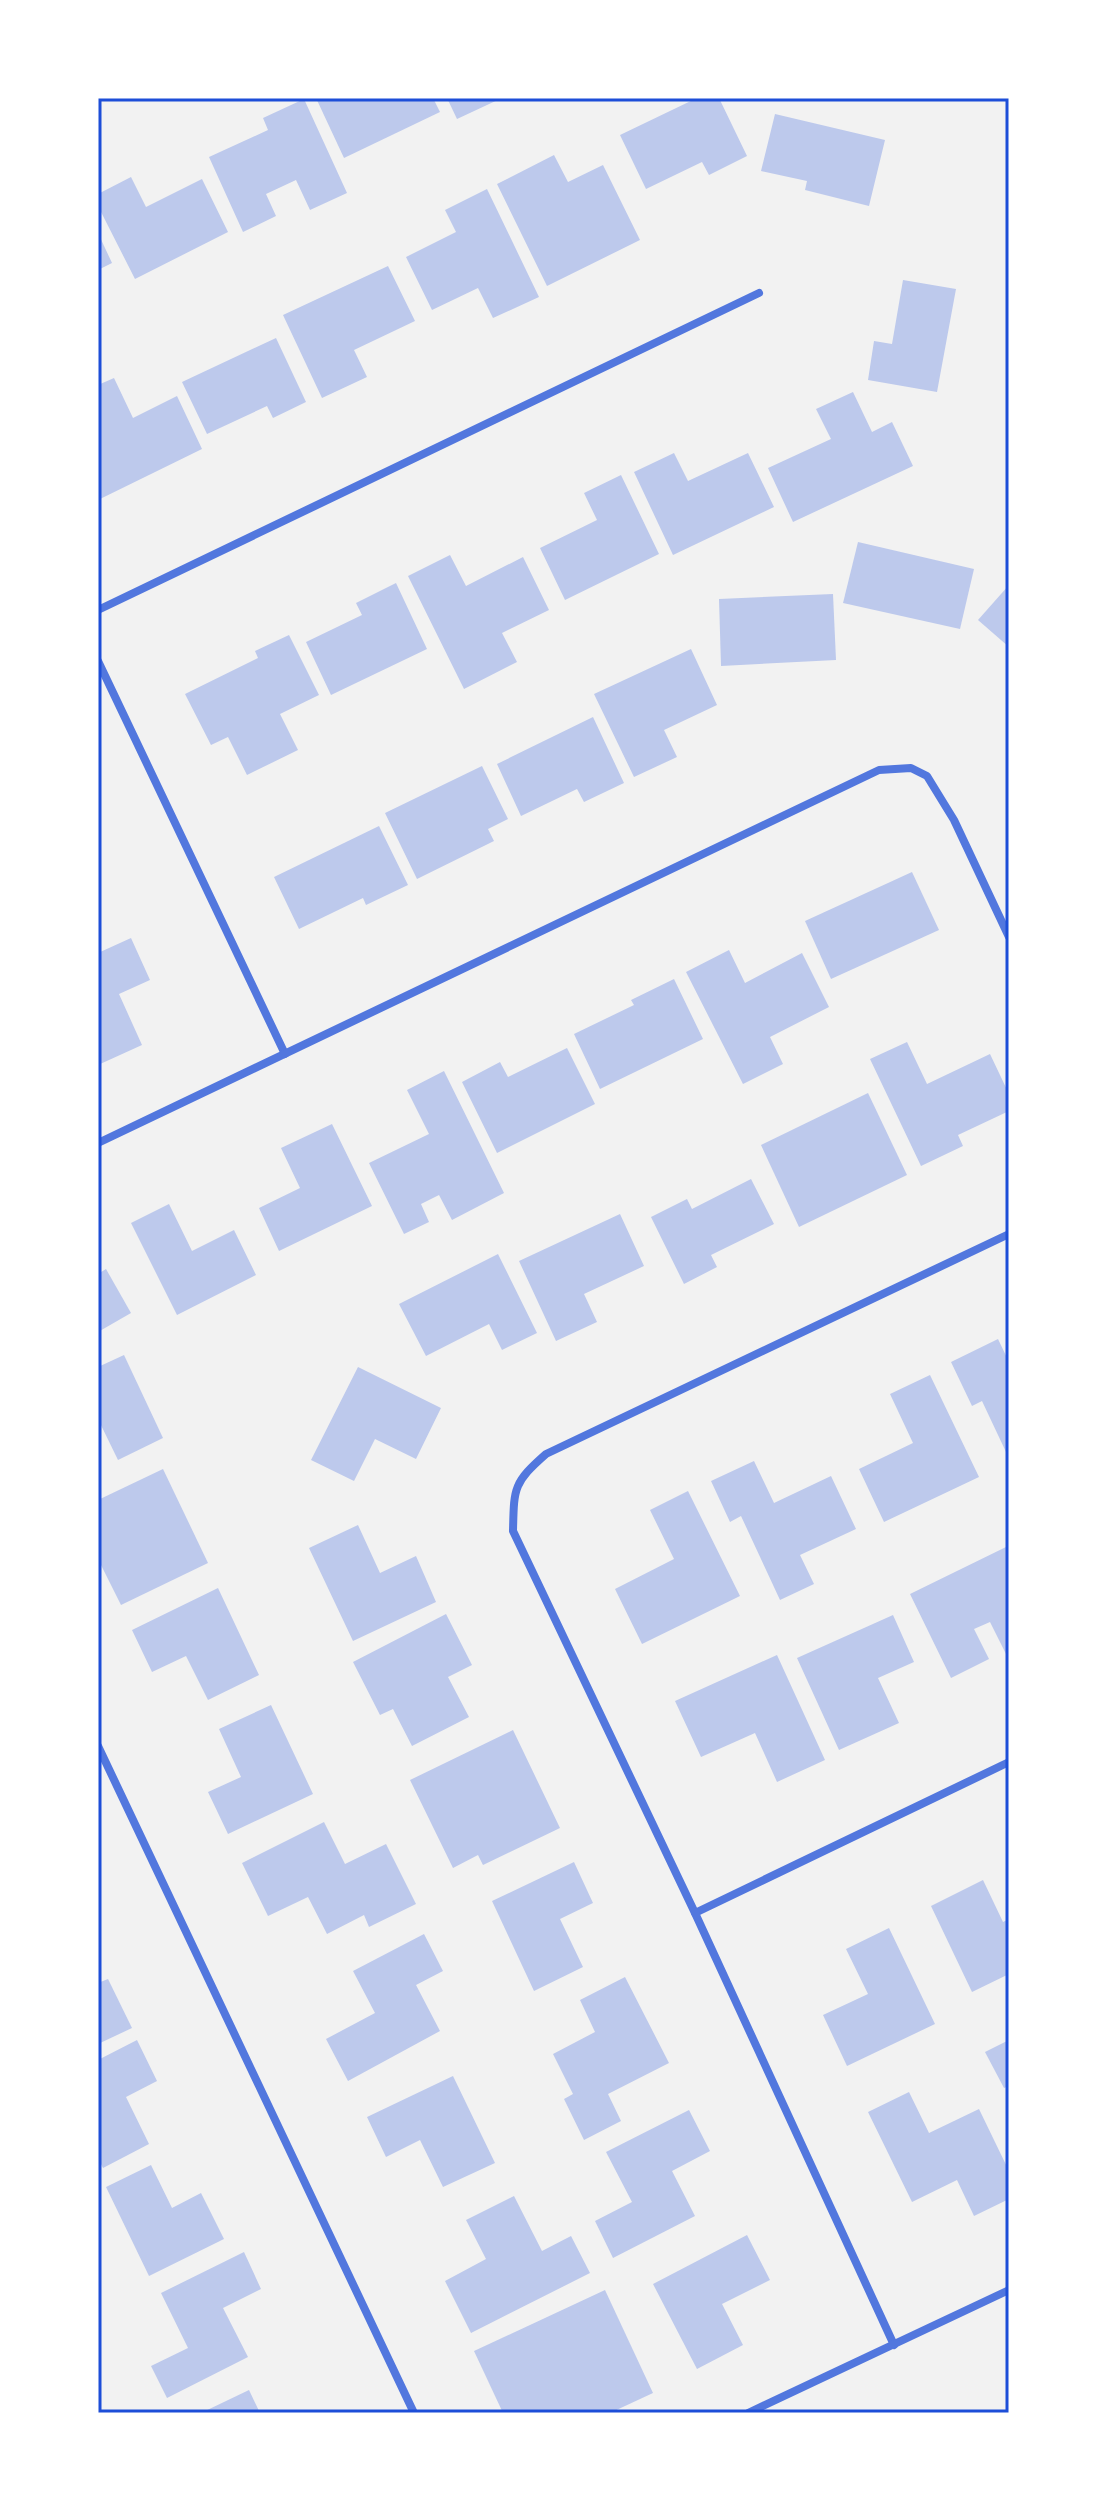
<svg xmlns="http://www.w3.org/2000/svg" width="1107" height="2511" font-family="Jost,sans-serif">
<style>
.building{fill:#bdc9ec}
.lines{fill:none;stroke-linecap:round;stroke-linejoin:round}
.minor{stroke:#5277de;stroke-width:8}
.neatline{fill:none;stroke:#1d4ed8;stroke-width:3}
</style>
<rect width="100%" height="100%" fill="#f2f2f2"/>
<g class="building">
<path d="M316,98H433L440,112L344,158Z"/>
<path d="M447,98H502L457,119Z"/>
<path d="M697,98H719L747,156L709,175L702,162L646,189L620,135Z"/>
<path d="M304,99L347,193L310,210L296,180L266,194L276,216L243,232L209,157L268,130L263,118Z"/>
<path d="M775,114L885,140L869,206L805,190L807,181L761,171Z"/>
<path d="M554,155L568,182L603,165L640,240L547,286L497,184Z"/>
<path d="M131,177L146,207L202,179L228,232L135,279L98,206V194Z"/>
<path d="M487,189L539,297L493,318L478,288L432,310L406,257L456,232L445,210Z"/>
<path d="M98,233L112,263L98,270Z"/>
<path d="M388,266L415,321L354,350L367,377L322,398L283,315Z"/>
<path d="M903,280L956,289L937,392L868,380L874,341L892,344Z"/>
<path d="M276,338L306,402L273,418L267,406L207,434L182,382Z"/>
<path d="M114,378L133,418L177,396L202,449L98,500V385Z"/>
<path d="M853,392L872,432L892,422L913,466L793,522L768,468L831,439L816,409Z"/>
<path d="M674,453L688,481L748,453L774,507L673,555L634,472Z"/>
<path d="M621,475L659,554L565,600L540,548L597,520L584,493Z"/>
<path d="M858,542L974,569L960,629L843,603Z"/>
<path d="M450,555L466,586L523,557L549,610L502,633L517,662L464,689L408,576Z"/>
<path d="M396,583L427,649L331,695L306,642L362,615L356,603Z"/>
<path d="M1009,585V647L978,620Z"/>
<path d="M833,594L836,660L721,666L719,599Z"/>
<path d="M289,635L319,695L280,714L298,750L247,775L228,737L211,745L185,694L258,658L255,651Z"/>
<path d="M691,649L717,705L664,730L677,757L634,777L594,694Z"/>
<path d="M593,717L624,783L584,802L577,789L521,816L497,764Z"/>
<path d="M482,766L508,819L488,829L494,841L417,879L385,813Z"/>
<path d="M379,826L408,885L366,905L363,898L299,929L274,877Z"/>
<path d="M912,872L939,930L831,979L805,921Z"/>
<path d="M131,938L150,980L119,994L142,1045L98,1065V953Z"/>
<path d="M729,950L745,983L802,953L829,1007L770,1037L783,1064L743,1084L686,972Z"/>
<path d="M674,979L703,1039L600,1089L574,1034L634,1005L631,1000Z"/>
<path d="M907,1042L927,1084L990,1054L1009,1094V1111L958,1135L963,1146L921,1166L870,1059Z"/>
<path d="M567,1048L595,1104L497,1153L462,1082L500,1062L508,1077Z"/>
<path d="M444,1071L504,1193L452,1220L439,1195L421,1204L429,1222L404,1234L369,1163L429,1134L407,1090Z"/>
<path d="M868,1093L907,1175L799,1227L761,1145Z"/>
<path d="M332,1124L372,1206L279,1251L259,1208L300,1188L281,1148Z"/>
<path d="M751,1179L774,1224L711,1255L717,1267L684,1284L651,1217L687,1199L692,1209Z"/>
<path d="M169,1204L192,1251L234,1230L256,1275L177,1315L131,1223Z"/>
<path d="M620,1214L644,1266L584,1294L597,1322L556,1341L519,1261Z"/>
<path d="M498,1254L537,1333L502,1350L489,1324L426,1356L399,1304Z"/>
<path d="M106,1269L131,1313L98,1332V1274Z"/>
<path d="M998,1339L1009,1362V1450L1006,1452L982,1401L972,1406L951,1362Z"/>
<path d="M124,1355L163,1438L118,1460L98,1419V1367Z"/>
<path d="M358,1367L441,1408L416,1459L375,1439L354,1481L311,1460Z"/>
<path d="M930,1375L979,1477L884,1522L859,1469L913,1443L890,1394Z"/>
<path d="M754,1461L774,1503L831,1476L856,1529L800,1555L814,1584L780,1600L741,1516L730,1522L711,1481Z"/>
<path d="M163,1469L208,1563L121,1605L98,1559V1500Z"/>
<path d="M688,1491L740,1596L642,1644L615,1589L674,1559L650,1510Z"/>
<path d="M358,1525L380,1573L416,1556L436,1602L353,1641L309,1548Z"/>
<path d="M1006,1547L1009,1554V1660L990,1622L974,1629L989,1659L951,1678L910,1594Z"/>
<path d="M218,1588L259,1675L208,1700L186,1656L152,1672L132,1630Z"/>
<path d="M446,1614L472,1665L448,1677L469,1717L412,1746L393,1709L380,1715L353,1662Z"/>
<path d="M893,1615L914,1662L878,1678L899,1723L839,1750L797,1658Z"/>
<path d="M777,1655L825,1760L777,1782L755,1733L701,1757L675,1701Z"/>
<path d="M271,1705L313,1794L228,1834L208,1792L241,1777L219,1729Z"/>
<path d="M513,1730L560,1828L483,1865L478,1855L453,1868L410,1780Z"/>
<path d="M324,1822L345,1864L386,1844L416,1904L369,1927L364,1915L327,1934L308,1897L268,1916L242,1863Z"/>
<path d="M574,1862L593,1903L560,1919L583,1967L534,1991L492,1901Z"/>
<path d="M983,1880L1003,1922L1009,1919V1974L972,1992L931,1906Z"/>
<path d="M889,1928L935,2024L847,2066L823,2015L868,1994L846,1949Z"/>
<path d="M424,1934L443,1971L416,1985L440,2031L348,2081L326,2039L375,2013L353,1971Z"/>
<path d="M625,1977L669,2063L608,2094L621,2121L584,2140L564,2099L573,2094L553,2054L595,2032L580,2000Z"/>
<path d="M108,1979L132,2028L98,2044V1983Z"/>
<path d="M137,2040L157,2081L126,2097L149,2144L103,2168L98,2158V2060Z"/>
<path d="M1009,2040V2086L1004,2088L985,2052Z"/>
<path d="M453,2076L495,2163L443,2187L420,2140L386,2157L367,2117Z"/>
<path d="M909,2092L929,2133L979,2109L1009,2171V2199L974,2216L957,2180L912,2202L868,2112Z"/>
<path d="M689,2110L710,2151L672,2171L695,2216L613,2258L595,2221L632,2202L606,2152Z"/>
<path d="M151,2165L172,2208L201,2193L224,2239L149,2276L106,2187Z"/>
<path d="M514,2196L542,2251L571,2236L590,2273L471,2333L445,2281L486,2259L466,2220Z"/>
<path d="M747,2235L770,2280L722,2304L743,2345L697,2369L653,2284Z"/>
<path d="M244,2252L261,2289L223,2308L248,2357L167,2398L151,2366L188,2348L161,2293Z"/>
<path d="M605,2290L653,2393L610,2413H503L474,2351Z"/>
<path d="M249,2390L260,2413H201Z"/>
</g>
<g class="lines">
<g class="minor">
<path d="M98,610L759,293"/>
<path d="M98,661L285,1054"/>
<path d="M98,1143L879,770L911,768L927,776L954,820L1009,937"/>
<path d="M98,1746L414,2413"/>
<path d="M695,1913L1009,1762"/>
<path d="M894,2345L695,1913L513,1531C514,1488 513,1483 546,1454L1009,1234"/>
<path d="M748,2413L1009,2290"/>
</g>
</g>
<rect width="1107" height="2511" fill="none" stroke="#ffffff" stroke-width="200"/>
<rect x="100" y="100" width="907" height="2311" class="neatline"/>
</svg>
